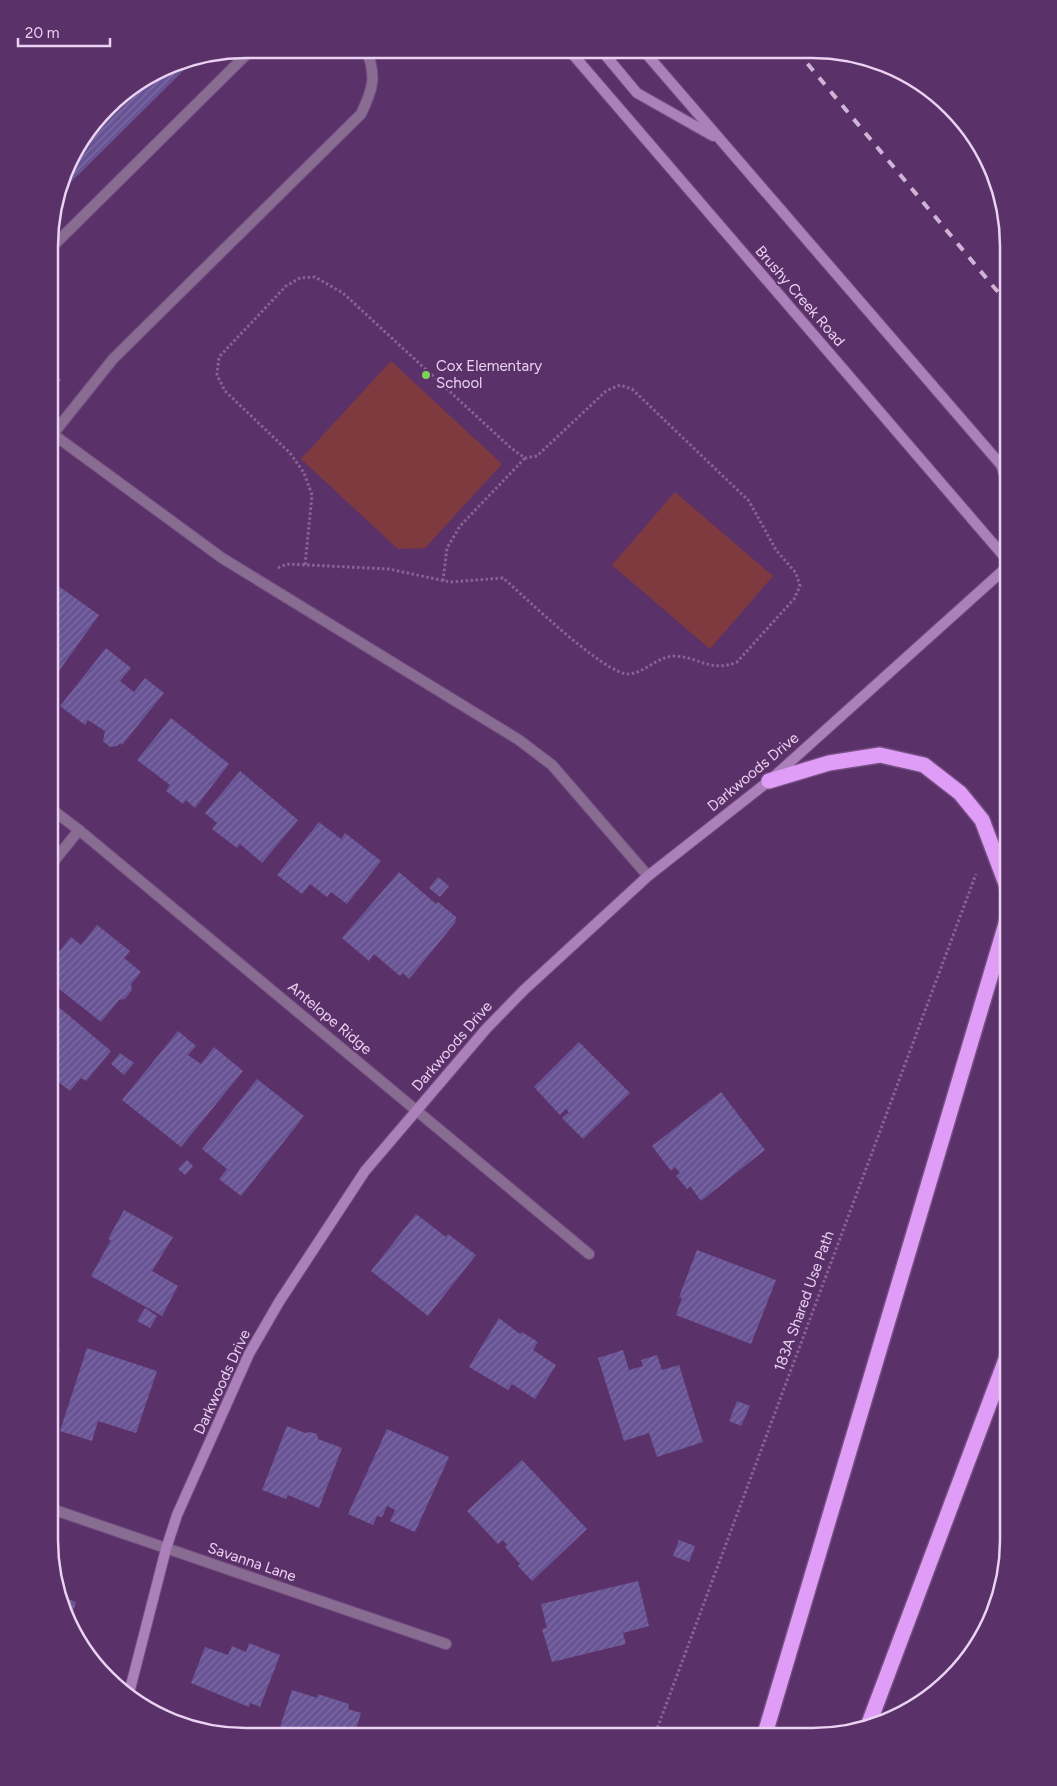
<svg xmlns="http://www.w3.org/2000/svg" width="1057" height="1786" font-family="Figtree,sans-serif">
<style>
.garden{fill:#7e3a3f}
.building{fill:url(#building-hatch)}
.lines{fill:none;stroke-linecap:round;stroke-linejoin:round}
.lane-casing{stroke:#754e82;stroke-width:12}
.street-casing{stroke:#754e82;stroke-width:12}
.secondary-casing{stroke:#754e82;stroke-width:12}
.highway-casing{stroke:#754e82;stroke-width:18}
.path{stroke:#886394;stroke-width:3;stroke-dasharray:2.5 2.5;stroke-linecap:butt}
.lane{stroke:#886c91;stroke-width:10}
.street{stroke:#886c91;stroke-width:10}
.secondary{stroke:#ac81bb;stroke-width:10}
.highway{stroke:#e09df7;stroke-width:15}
.rail{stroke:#cfb4d8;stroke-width:4;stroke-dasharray:9 9;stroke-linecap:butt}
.poi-dot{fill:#7bd155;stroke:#5b3169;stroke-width:2}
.labels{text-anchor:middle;stroke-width:4;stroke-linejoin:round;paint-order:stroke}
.street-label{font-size:15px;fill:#ead2f2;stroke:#5b3169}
.poi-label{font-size:15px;fill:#ead2f2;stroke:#5b3169;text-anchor:start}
.rim{fill:none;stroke:#ead2f2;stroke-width:2.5}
</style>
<defs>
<pattern id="building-hatch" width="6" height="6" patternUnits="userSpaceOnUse" patternTransform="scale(1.25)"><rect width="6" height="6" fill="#685494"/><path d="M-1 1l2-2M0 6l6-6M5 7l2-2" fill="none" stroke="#7e6ca3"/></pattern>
</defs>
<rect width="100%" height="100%" fill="#5b3169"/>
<g class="garden">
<path d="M391,361L502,464L425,548L398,549L301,459Z"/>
<path d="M675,492L773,576L710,649L612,565Z"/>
</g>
<g class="building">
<path d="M195,59L58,195L69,158L116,98L171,64Z"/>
<path d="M50,580L99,615L51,682H50Z"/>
<path d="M106,648L131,668L120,681L134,692L145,678L164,693L122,745L120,743L117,746L110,747L103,741L105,731L88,720L85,725L60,706Z"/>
<path d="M171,718L229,764L195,808L186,800L183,804L166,791L170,785L137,760Z"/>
<path d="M240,771L298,820L262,863L240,844L237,848L212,829L217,823L205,813Z"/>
<path d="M319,822L341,839L345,833L381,861L347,904L331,892L327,897L310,884L302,894L277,875Z"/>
<path d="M399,872L436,904L438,902L456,917L455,923L409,979L403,973L400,976L374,954L369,961L342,938Z"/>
<path d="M438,877L449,886L440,897L429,888Z"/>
<path d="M97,925L130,951L124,958L141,972L131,984L132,990L125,999L119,1000L101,1022L49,981V964L71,937L81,945Z"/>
<path d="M55,1004L111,1051L86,1081L81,1078L70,1091L57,1081L49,1091V1012Z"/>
<path d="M178,1031L196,1046L188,1055L201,1064L214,1047L243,1071L181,1147L122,1100Z"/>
<path d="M579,1042L630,1093L583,1139L562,1118L569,1112L566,1109L560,1115L534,1087Z"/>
<path d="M120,1053L134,1063L124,1075L111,1064Z"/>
<path d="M257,1079L304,1116L241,1196L219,1179L227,1169L202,1149Z"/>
<path d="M721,1092L765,1150L701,1201L690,1186L687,1189L676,1176L680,1173L675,1167L671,1171L652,1146Z"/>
<path d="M187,1160L193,1166L185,1175L178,1169Z"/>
<path d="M124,1210L173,1237L152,1271L178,1286L162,1316L91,1276L111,1240L108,1239Z"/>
<path d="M416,1214L446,1237L448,1234L476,1255L428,1316L371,1271Z"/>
<path d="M697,1250L776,1280L751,1344L676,1315L682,1298L679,1297Z"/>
<path d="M145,1308L157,1316L150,1328L137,1321Z"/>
<path d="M499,1318L520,1334L522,1332L538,1342L533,1350L556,1365L535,1399L512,1384L508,1390L469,1367Z"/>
<path d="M49,1346L60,1350L49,1382Z"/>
<path d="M87,1348L157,1371L136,1433L98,1421L92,1441L60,1431Z"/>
<path d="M623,1350L629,1370L643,1366L641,1360L657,1355L662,1370L679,1365L703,1442L657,1457L649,1433L624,1441L598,1358Z"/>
<path d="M737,1401L750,1406L741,1426L729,1421Z"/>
<path d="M287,1426L305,1433L310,1432L317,1434L318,1439L342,1448L319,1508L288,1495L286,1499L262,1490Z"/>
<path d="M387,1429L449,1457L415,1532L390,1521L395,1510L387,1506L382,1517L377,1516L373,1525L348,1514Z"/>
<path d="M522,1460L587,1529L532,1581L518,1566L520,1564L505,1547L507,1545L503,1540L498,1544L467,1511Z"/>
<path d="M679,1540L695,1546L689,1562L673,1556Z"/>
<path d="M638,1581L649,1626L623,1633L626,1644L552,1662L542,1629L547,1628L541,1604Z"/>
<path d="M60,1596L76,1602L70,1620L64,1615Z"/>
<path d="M249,1643L280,1655L260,1707L250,1703L249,1707L191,1683L205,1647L228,1655L232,1646L246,1652Z"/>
<path d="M292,1690L317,1698L318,1694L349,1704L348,1709L361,1713L354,1736H277Z"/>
</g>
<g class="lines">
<defs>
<g id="lane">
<path d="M50,249L252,49"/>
<path d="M50,432L222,558L519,740L552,765L648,876"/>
<path d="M53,434L113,359L361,114C373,89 377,76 366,49"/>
</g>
<g id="street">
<path d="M50,808L79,830L589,1254"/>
<path d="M50,866L79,830"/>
<path d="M49,1508L446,1644"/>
</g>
<g id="secondary">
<path d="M569,50L1008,561"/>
<path d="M601,50L637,93L713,136"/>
<path d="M643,50L1008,473"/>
<path d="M1002,467L1008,490"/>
<path d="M128,1697L166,1549L177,1515L249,1354L279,1302L365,1171L486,1029L524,990L648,876L769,781L1008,566"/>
</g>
<g id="highway">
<path d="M769,781L829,763L880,755L924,765L960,793L982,820L1008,889"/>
<path d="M868,1726L1008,1354"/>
<path d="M764,1737L1008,917"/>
</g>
</defs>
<use href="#lane" class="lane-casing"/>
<use href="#street" class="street-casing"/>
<use href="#secondary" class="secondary-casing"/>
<use href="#highway" class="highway-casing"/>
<g class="path">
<path d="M50,373L60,381"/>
<path d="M278,568L287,564L389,569L450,582L503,578C524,596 606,676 629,674C647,672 657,656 675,656C699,657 711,673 737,662L794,599L800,586L796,573L776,550L749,501L632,389L620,385L606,391L537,456L525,458L511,448L343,293L315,277L300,278L286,286L219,357L217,375L225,391L290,453L304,473L312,495L305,565"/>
<path d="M443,581L447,548L460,526L525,458"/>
<path d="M654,1737L976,874"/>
</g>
<use href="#lane" class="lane"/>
<use href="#street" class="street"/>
<use href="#secondary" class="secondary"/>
<use href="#highway" class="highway"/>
<path class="rail" d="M796,50L1008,304"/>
</g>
<circle class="poi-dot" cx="426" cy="375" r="5"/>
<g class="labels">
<g class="street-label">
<text transform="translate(800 296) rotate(49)" y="5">Brushy Creek Road</text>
<text transform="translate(753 772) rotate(-40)" y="5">Darkwoods Drive</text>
<text transform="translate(330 1018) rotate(40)" y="5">Antelope Ridge</text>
<text transform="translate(452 1046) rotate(-49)" y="5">Darkwoods Drive</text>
<text transform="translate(804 1301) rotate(-70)" y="5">183A Shared Use Path</text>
<text transform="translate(222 1382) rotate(-65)" y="5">Darkwoods Drive</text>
<text transform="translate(252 1562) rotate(19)" y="5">Savanna Lane</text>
</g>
<g class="poi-label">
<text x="436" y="371">Cox Elementary<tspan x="436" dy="17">School</tspan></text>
</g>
</g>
<path d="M0 0H1057V1786H0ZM246 58H812A188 188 0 0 1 1000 246V1540A188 188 0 0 1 812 1728H246A188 188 0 0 1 58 1540V246A188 188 0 0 1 246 58Z" fill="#5b3169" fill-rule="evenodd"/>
<path class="rim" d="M246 58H812A188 188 0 0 1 1000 246V1540A188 188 0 0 1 812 1728H246A188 188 0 0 1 58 1540V246A188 188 0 0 1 246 58Z"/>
<path d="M18 38v8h92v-8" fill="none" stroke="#ead2f2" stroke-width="2.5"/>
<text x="25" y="38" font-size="15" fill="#ead2f2" stroke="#5b3169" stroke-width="4" paint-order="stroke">20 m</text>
</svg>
